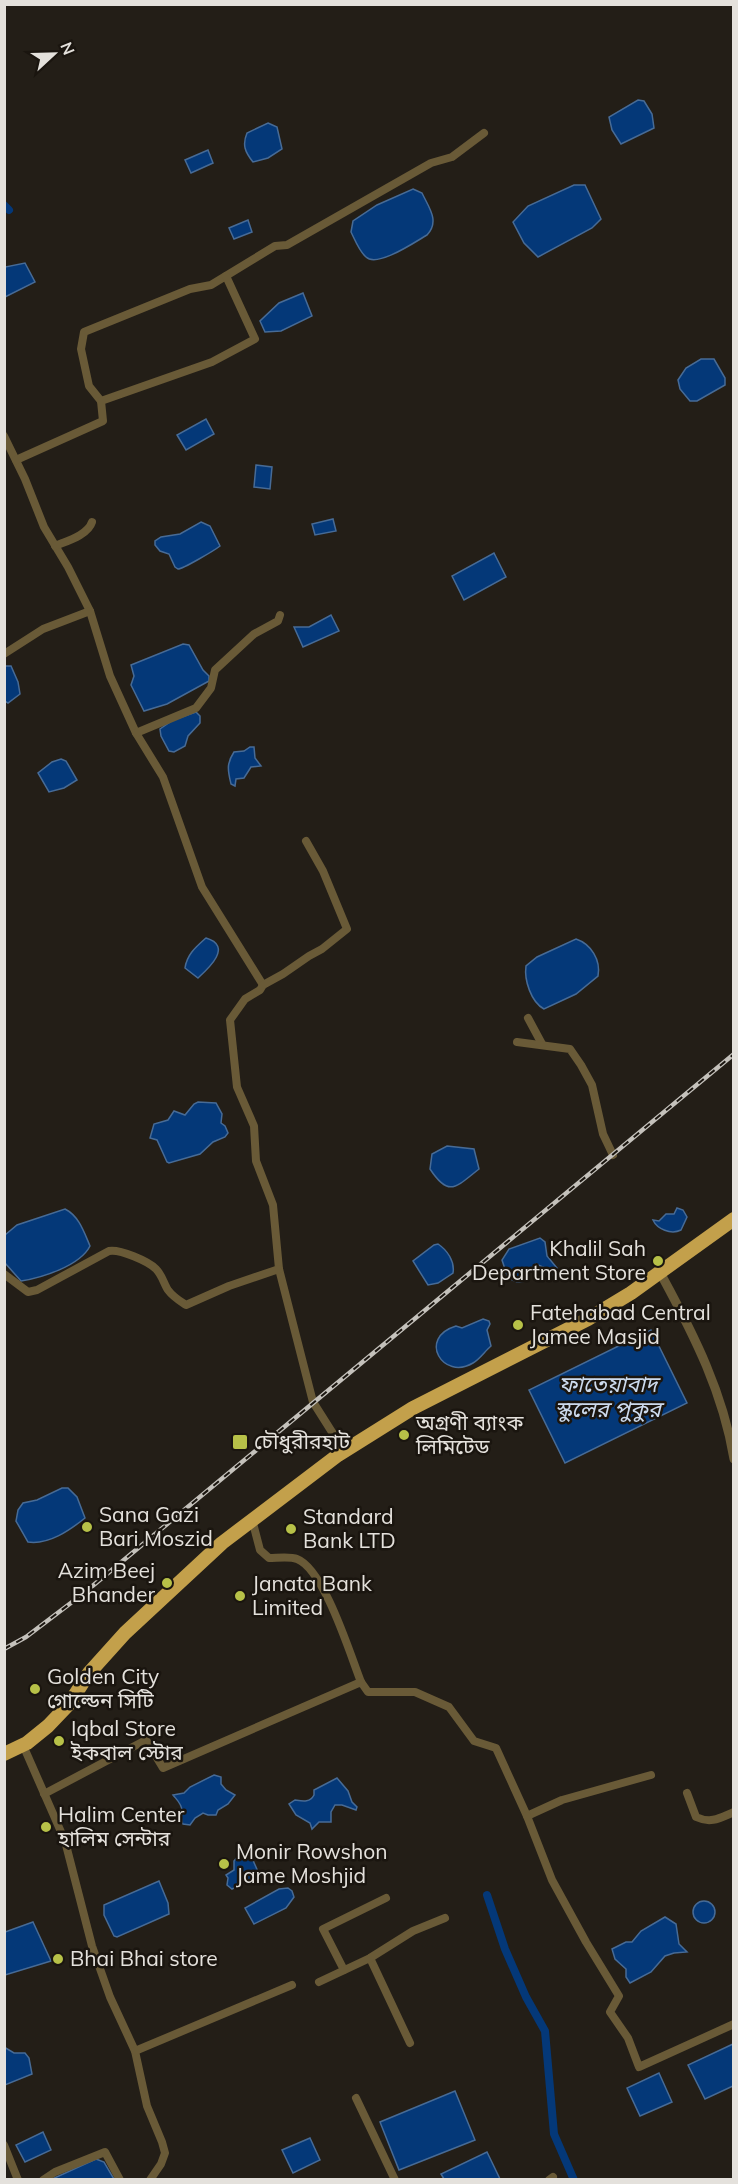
<svg xmlns="http://www.w3.org/2000/svg" width="738" height="2184" font-family="Mulish,'Noto Sans Bengali',sans-serif">
<style>
.water{fill:#043878;stroke:#476b96;stroke-width:1.5}
.lines{fill:none;stroke-linecap:round;stroke-linejoin:round}
.canal{stroke:#043878;stroke-width:8}
.minor{stroke:#695a37;stroke-width:8}
.tertiary{stroke:#695a37;stroke-width:9}
.trunk{stroke:#c3a04b;stroke-width:14}
.rail-casing{stroke:#c4c1bb;stroke-width:4.5}
.rail{stroke:#1a150f;stroke-width:2;stroke-dasharray:7;stroke-linecap:butt}
.poi-dot{fill:#b7c148;stroke:#1a150f;stroke-width:2}
.labels{text-anchor:middle;stroke-width:5;stroke-linejoin:round;paint-order:stroke}
.poi-label{font-size:21px;fill:#e4e1dc;stroke:#1a150f;text-anchor:start}
.water-label{font-size:22px;font-style:italic;fill:#ccdaed;stroke:#1a150f}
</style>
<rect width="100%" height="100%" fill="#231e17"/>
<g class="water">
<path d="M638,100L644,101L652,114L654,128L621,144L612,130L609,117Z"/>
<path d="M268,123L277,127L282,149L268,158L253,162C245,152 242,145 247,133Z"/>
<path d="M208,150L213,163L191,173L185,160Z"/>
<path d="M574,185H585L601,219L592,228L538,257L524,243L513,222L528,206Z"/>
<path d="M413,189L422,193C429,208 440,221 427,235C415,242 377,268 366,257C359,251 355,240 351,232L353,221L377,205Z"/>
<path d="M248,220L252,232L234,239L229,228Z"/>
<path d="M25,263L35,282L5,297V267Z"/>
<path d="M303,293L312,316L281,331L265,332L260,321L279,303Z"/>
<path d="M701,359H714L725,378V385L697,401H690L680,389L678,380L686,368Z"/>
<path d="M206,419L214,434L186,450L177,435Z"/>
<path d="M256,465L272,467L270,489L254,487Z"/>
<path d="M333,519L336,531L315,535L312,524Z"/>
<path d="M201,522L210,526L220,546C215,550 183,569 178,569L175,567L169,554L160,551L155,545V541L161,537L180,534Z"/>
<path d="M494,553L506,577L464,600L452,576Z"/>
<path d="M331,615L339,631L303,647L294,627H309Z"/>
<path d="M183,644L189,645L203,670L209,676V681L167,704L144,711L131,685L134,676L131,665Z"/>
<path d="M5,666H11L18,682L20,694L8,703L5,701Z"/>
<path d="M196,712L200,716V723L188,736L185,746L174,752L169,751L161,736L160,729L173,720Z"/>
<path d="M250,747H254L255,758L261,766L251,767L244,778L236,779L235,786L231,784C228,771 226,764 234,752L244,751Z"/>
<path d="M61,759L66,761L77,780L64,788L49,792L38,773L52,762Z"/>
<path d="M206,938C233,946 209,968 198,978L185,968C187,954 196,947 206,938Z"/>
<path d="M576,939C591,944 601,960 598,976L576,994L544,1009C531,1002 524,980 526,966L537,957Z"/>
<path d="M198,1102L216,1103L222,1114L221,1123L225,1126L228,1133L225,1137L213,1142L200,1154L169,1163L167,1162L157,1140L150,1138L154,1124L168,1120L174,1111L185,1115L194,1104Z"/>
<path d="M447,1146L474,1149L479,1169C456,1187 449,1198 430,1169L432,1154Z"/>
<path d="M677,1208L683,1210L687,1217L681,1230C671,1235 657,1229 653,1220L659,1221L666,1214H674Z"/>
<path d="M65,1209C79,1216 84,1232 90,1246C80,1266 41,1278 21,1281L5,1263V1235L17,1225Z"/>
<path d="M540,1238L545,1242L547,1256L557,1268L551,1277H548L545,1268L536,1264L528,1271L526,1281L517,1282L508,1278L502,1260L509,1249Z"/>
<path d="M438,1244C447,1250 455,1261 453,1273L438,1283L428,1285L413,1261L434,1245Z"/>
<path d="M483,1319L489,1321L490,1324L487,1330L491,1346C485,1351 480,1359 473,1363C443,1381 417,1338 456,1326L462,1328Z"/>
<path d="M651,1330L687,1403L565,1463L529,1390Z"/>
<path d="M62,1488H68L77,1497L85,1518C70,1530 49,1545 28,1542L16,1521L18,1510L23,1503L37,1500Z"/>
<path d="M214,1775L221,1777V1784L226,1790L235,1795L228,1804L218,1810L216,1815H208L203,1813L195,1818L190,1825L183,1824C180,1818 182,1817 182,1811C182,1804 177,1800 173,1795L184,1793L190,1787Z"/>
<path d="M337,1778L348,1791L352,1802L357,1807L356,1810L342,1805H335L331,1812V1822H319L312,1829L310,1823L296,1815L289,1804L295,1800C302,1801 310,1803 314,1795V1790Z"/>
<path d="M239,1855H244L252,1858L259,1874L254,1882L244,1878L238,1886L232,1889L227,1885L228,1878L226,1875L234,1870V1861Z"/>
<path d="M159,1881L168,1903L169,1914L117,1937L114,1936L104,1915V1905Z"/>
<path d="M288,1888L292,1891L294,1897L286,1908L254,1924L245,1908L279,1889Z"/>
<circle cx="704" cy="1912" r="11"/>
<path d="M665,1917L676,1924L679,1944L687,1952L674,1953L665,1956L651,1972L630,1983L626,1977V1969L615,1959L612,1949L626,1942H632L641,1931Z"/>
<path d="M33,1922L51,1961L5,1975V1932Z"/>
<path d="M733,2044V2086L705,2099L688,2065Z"/>
<path d="M4,2047L14,2053H25L29,2058L32,2074L5,2085Z"/>
<path d="M659,2073L672,2102L640,2116L627,2088Z"/>
<path d="M455,2091L475,2140L399,2170L380,2122Z"/>
<path d="M43,2132L51,2150L25,2162L16,2145Z"/>
<path d="M310,2138L320,2160L293,2173L282,2150Z"/>
<path d="M487,2152L500,2179H444L441,2174Z"/>
<path d="M96,2159L104,2162L114,2179L50,2180Z"/>
</g>
<g class="lines">
<g class="canal">
<path d="M4,205L9,210"/>
<path d="M487,1895L505,1949L526,1997L545,2031L554,2134L574,2180"/>
</g>
<g class="minor">
<path d="M101,401L89,386L81,349L84,332L190,289L211,285L275,246L287,245L431,163L452,157L484,133"/>
<path d="M4,436L25,479L44,527L68,567L90,611L110,676L136,733L163,777L202,887L263,985"/>
<path d="M16,460L103,421L101,401L212,362L255,339L226,276"/>
<path d="M55,546C67,541 88,535 92,522"/>
<path d="M4,654L43,629L90,611"/>
<path d="M136,733L196,708L211,688L215,670L254,634L278,621L280,615"/>
<path d="M306,841L323,871L347,929L322,949L309,956L283,974L263,985L260,990L245,999L230,1020L237,1087L254,1126L256,1161L273,1205L279,1269L313,1402L344,1451"/>
<path d="M528,1018L542,1044"/>
<path d="M517,1042L570,1049L581,1065L592,1085L603,1134L613,1155"/>
<path d="M4,1274L28,1292L37,1290L109,1251C120,1249 148,1261 156,1269C162,1275 164,1284 168,1290C173,1297 180,1301 186,1305L229,1286L279,1269"/>
<path d="M254,1527L260,1550L269,1558C277,1558 290,1556 297,1559C324,1569 350,1654 361,1682"/>
<path d="M26,1752L65,1841L92,1946L110,1997L135,2051L147,2106L162,2142L165,2153L161,2164L150,2180"/>
<path d="M687,1793L696,1817C711,1824 720,1818 734,1812"/>
<path d="M44,1794L146,1740L163,1768L361,1682L368,1692H415L449,1707L474,1741L496,1748L527,1816L562,1800L651,1775"/>
<path d="M527,1816L552,1880L586,1942L619,1996L610,2012L628,2038L639,2067L734,2024"/>
<path d="M370,1958L410,2043"/>
<path d="M344,1970L323,1929L386,1898"/>
<path d="M319,1982L370,1958L413,1931L445,1918"/>
<path d="M135,2051L292,1985"/>
<path d="M356,2098L395,2180"/>
<path d="M4,2145L18,2180"/>
<path d="M43,2180L55,2172L105,2152L120,2180"/>
<path d="M549,2180L553,2177"/>
</g>
<path class="tertiary" d="M663,1278C695,1337 723,1393 734,1459"/>
<path class="trunk" d="M4,1754L27,1743L48,1726L69,1704L89,1673L125,1633L222,1543L338,1455L413,1408L588,1319L631,1293L734,1219"/>
<defs>
<path id="rail" d="M4,1649L26,1637L84,1593L734,1054"/>
</defs>
<use href="#rail" class="rail-casing"/>
<use href="#rail" class="rail"/>
</g>
<g class="poi-dot">
<circle cx="658" cy="1261" r="6"/>
<circle cx="518" cy="1325" r="6"/>
<circle cx="404" cy="1435" r="6"/>
<rect x="232" y="1434" width="16" height="16" rx="3"/>
<circle cx="87" cy="1527" r="6"/>
<circle cx="291" cy="1529" r="6"/>
<circle cx="167" cy="1583" r="6"/>
<circle cx="240" cy="1596" r="6"/>
<circle cx="35" cy="1689" r="6"/>
<circle cx="59" cy="1741" r="6"/>
<circle cx="46" cy="1827" r="6"/>
<circle cx="224" cy="1864" r="6"/>
<circle cx="58" cy="1959" r="6"/>
</g>
<g class="labels">
<g class="poi-label">
<text x="646" y="1256" text-anchor="end">Khalil Sah<tspan x="646" dy="24">Department Store</tspan></text>
<text x="530" y="1320">Fatehabad Central<tspan x="530" dy="24">Jamee Masjid</tspan></text>
<text x="416" y="1430">অগ্রণী ব্যাংক<tspan x="416" dy="24">লিমিটেড</tspan></text>
<text x="254" y="1449">চৌধুরীরহাট</text>
<text x="99" y="1522">Sana Gazi<tspan x="99" dy="24">Bari Moszid</tspan></text>
<text x="303" y="1524">Standard<tspan x="303" dy="24">Bank LTD</tspan></text>
<text x="155" y="1578" text-anchor="end">Azim Beej<tspan x="155" dy="24">Bhander</tspan></text>
<text x="252" y="1591">Janata Bank<tspan x="252" dy="24">Limited</tspan></text>
<text x="47" y="1684">Golden City<tspan x="47" dy="24">গোল্ডেন সিটি</tspan></text>
<text x="71" y="1736">Iqbal Store<tspan x="71" dy="24">ইকবাল স্টোর</tspan></text>
<text x="58" y="1822">Halim Center<tspan x="58" dy="24">হালিম সেন্টার</tspan></text>
<text x="236" y="1859">Monir Rowshon<tspan x="236" dy="24">Jame Moshjid</tspan></text>
<text x="70" y="1966">Bhai Bhai store</text>
</g>
<g class="water-label">
<text x="608" y="1392">ফাতেয়াবাদ<tspan x="608" dy="25">স্কুলের পুকুর</tspan></text>
</g>
</g>
<rect width="738" height="2184" fill="none" stroke="#e4e1dc" stroke-width="12"/>
<g transform="translate(54 54) rotate(68)" stroke="#1a150f" stroke-width="4.5" paint-order="stroke">
<path d="M0-4.5L10 22L0 15L-10 22Z" fill="#e4e1dc"/>
<text y="-9" font-size="16" font-weight="bold" text-anchor="middle" fill="#e4e1dc">N</text>
</g>
</svg>
